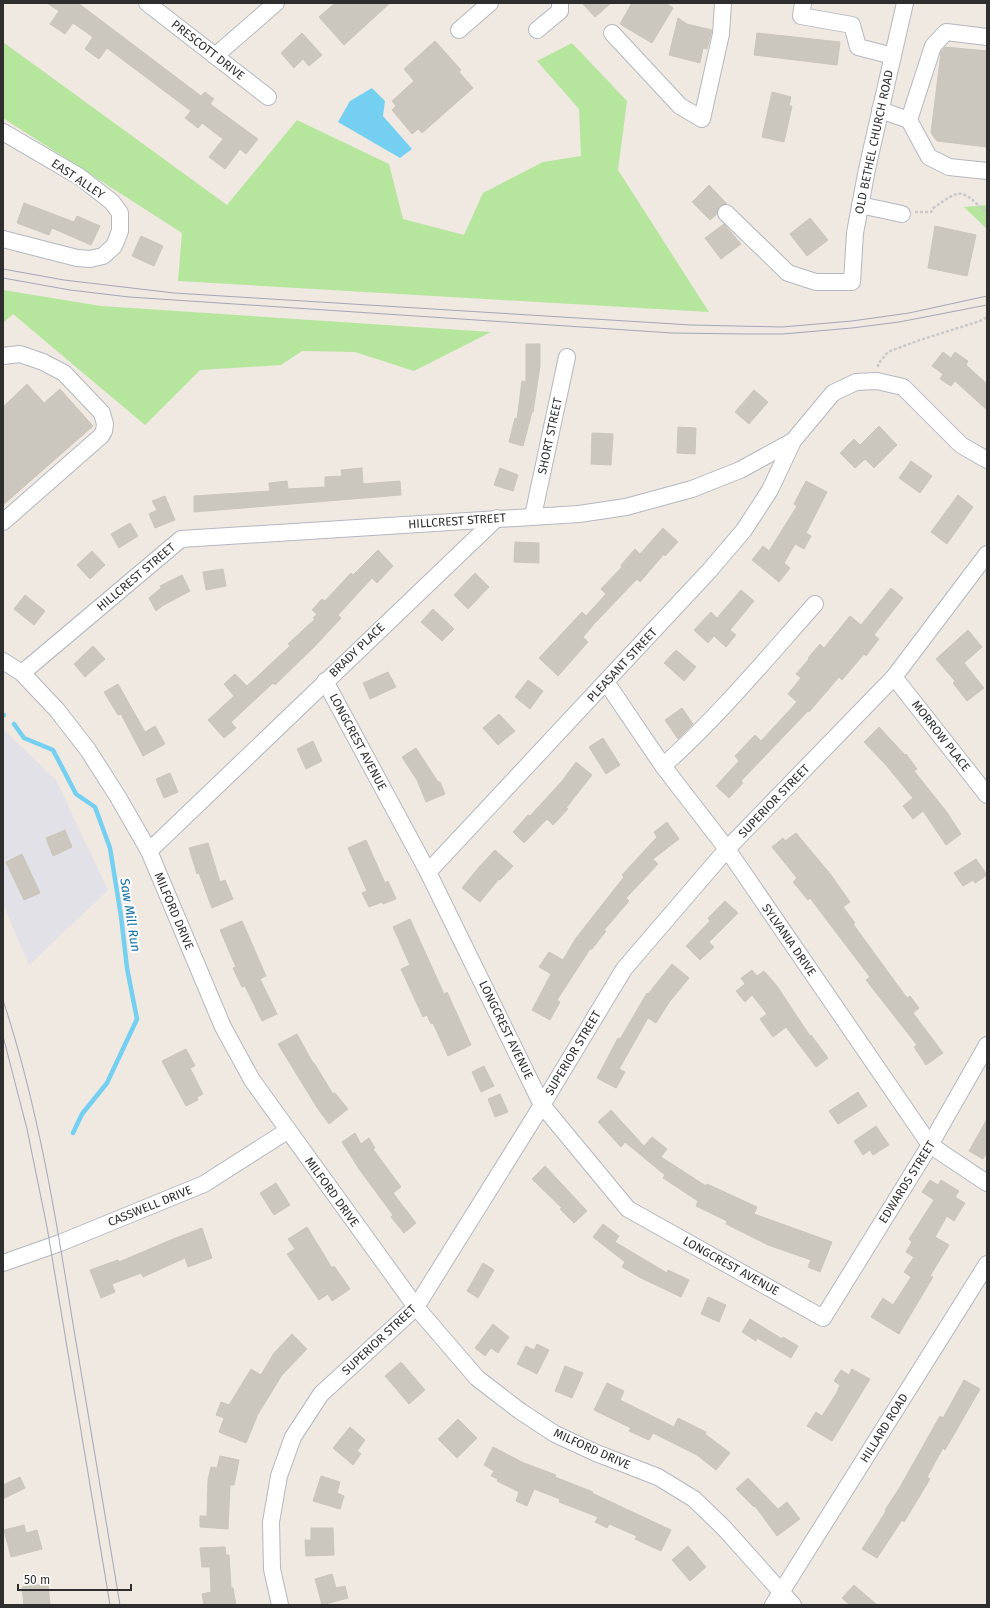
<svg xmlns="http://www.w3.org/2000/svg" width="990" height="1608" font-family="'Fira Sans',sans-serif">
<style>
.industrial{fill:#e3e1e8}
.green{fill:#b6e59e}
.water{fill:#75cff0}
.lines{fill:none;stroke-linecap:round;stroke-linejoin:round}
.stream{stroke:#75cff0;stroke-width:4.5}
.building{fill:#cbc7bf;stroke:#cbc5ba}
.minor-casing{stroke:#b4b7c1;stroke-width:18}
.path{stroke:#c9c9c9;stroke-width:2.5;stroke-dasharray:3 2;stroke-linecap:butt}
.minor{stroke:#fff;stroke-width:16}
.tram{stroke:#a3a6b8;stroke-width:1}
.labels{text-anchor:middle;stroke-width:4;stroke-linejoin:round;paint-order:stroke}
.street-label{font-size:12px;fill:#2e2e2e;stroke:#fff}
.water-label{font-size:13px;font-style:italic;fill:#0d6fa3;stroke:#fff}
</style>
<rect width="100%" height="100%" fill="#efe9e1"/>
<path class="industrial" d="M3,729L56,780L108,890L29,965L3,904Z"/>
<g class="green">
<path d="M3,42L227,205L297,120L389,164L403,219L464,235L483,193L543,162L581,156L579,109L537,61L572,43L627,101L618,170L709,312L178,281L182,233L3,118Z"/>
<path d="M987,205V229L964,207Z"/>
<path d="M3,290L101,306L491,332L414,371L355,352L302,351L281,365L200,370L145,425L13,314L3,323Z"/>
</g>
<path class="water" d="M372,88L385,101L383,116L412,149L400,158L338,122L350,101Z"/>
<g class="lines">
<g class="stream">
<path d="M3,715H4"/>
<path d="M14,724L24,738L53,750L76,794L95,807L110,848L121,916L127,968L137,1019L107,1083L82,1114L73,1133"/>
</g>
</g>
<g class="building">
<path d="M47,3H78L201,96L205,92L214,99L210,104L258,139L246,154L240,149L225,169L209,157L223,139L202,123L198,128L185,118L191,111L107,48L99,59L85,49L93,37L73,23L65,34L50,24L59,11Z"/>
<path d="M335,3H390L344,45L319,17Z"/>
<path d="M582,3H611L595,17Z"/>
<path d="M632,3H666L673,8L652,43L620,24Z"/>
<path d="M678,18L687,24L712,30L707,49L703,48L700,63L669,55Z"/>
<path d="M302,33L322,55L309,66L303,59L294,68L281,53Z"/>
<path d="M757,33L840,42L837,65L754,55Z"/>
<path d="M435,41L461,70L459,72L473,88L422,133L418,129L412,134L392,110L396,106L392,101L414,81L404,69Z"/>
<path d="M945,47L987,51V147L937,141L931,133L941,52Z"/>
<path d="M772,92L791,97L789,106H792L784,142L762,137Z"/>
<path d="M709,185L727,204L719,206L717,214L710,220L692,202Z"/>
<path d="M24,203L74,222L77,216L100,226L91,245L52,228L49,235L17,223Z"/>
<path d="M810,218L828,240L807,256L790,234Z"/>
<path d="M724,224L741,244L721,259L705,238Z"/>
<path d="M935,226L976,235L967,276L928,268Z"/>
<path d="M141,236L163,246L154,266L132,256Z"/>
<path d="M526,344H540V366L533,412H532L523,446L509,442L515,418L517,419L522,381L526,382Z"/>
<path d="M943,352L951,358L955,352L968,361L966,365L987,384V410L955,381L951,386L940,379L943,374L932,366Z"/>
<path d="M27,384L44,403L60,389L93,426L3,505V407Z"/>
<path d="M754,390L768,402L749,424L735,412Z"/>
<path d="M879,426L897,445L874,468L865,459L855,468L840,453L854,439L860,445Z"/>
<path d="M678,427L696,428L695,454L677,453Z"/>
<path d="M592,433L613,434L611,465L591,464Z"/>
<path d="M911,461L932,476L920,493L899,478Z"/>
<path d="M362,468L363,484L400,481L401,495L194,512V496L270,491L269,483L287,481L288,489L325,487V477L342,476L341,470Z"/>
<path d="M500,468L518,475L513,491L494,485Z"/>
<path d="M806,481L827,492L806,533L811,536L804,549L795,544L784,563L790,568L779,582L752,560L763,546L769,551L797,506L794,504Z"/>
<path d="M958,495L973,507L947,544L931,532Z"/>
<path d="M165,496L175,520L155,528L149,514L157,510L152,501Z"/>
<path d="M130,523L138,536L119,548L111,534Z"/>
<path d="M663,528L678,542L665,556L664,554L640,582L637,579L594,624L583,637L588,642L558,676L539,658L582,612L586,616L606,594L601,589L622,567L621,565L635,549L640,554Z"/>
<path d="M515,542L539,543V563L514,562Z"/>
<path d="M378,550L393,566L377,583L372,578L338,615L341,618L315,646L275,685L273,683L231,722L236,728L224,738L208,720L234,696L224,684L235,674L247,686L290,646L288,644L315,619L313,618L317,614L312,610L322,599L325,601L351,573L353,575Z"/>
<path d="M92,551L105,565L90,579L77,565Z"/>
<path d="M223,569L226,586L206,590L203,572Z"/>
<path d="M475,573L489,587L468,609L454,595Z"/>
<path d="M182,575L190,591L162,606L156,611L149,598L161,588L160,586Z"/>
<path d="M891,588L903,598L874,635L879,639L866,656L864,654L842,680L839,677L809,712L808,711L741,781L743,783L729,798L716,786L739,761L735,756L755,735L761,741L797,702L788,694L801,678L796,674L809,659L808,658L820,644L824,648L850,616L861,625Z"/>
<path d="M741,590L754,601L730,630L736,635L726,647L714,636L708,643L694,630L711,612L717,618Z"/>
<path d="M25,595L45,611L34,625L14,609Z"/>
<path d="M433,609L454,629L442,641L421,622Z"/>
<path d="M968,630L982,647L964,663L984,688L967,701L953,683L955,681L936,659Z"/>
<path d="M93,646L105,659L85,677L74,664Z"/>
<path d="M676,650L696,667L684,681L664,663Z"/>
<path d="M388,672L396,687L370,699L363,683Z"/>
<path d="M528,680L543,691L530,709L515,697Z"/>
<path d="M118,684L145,732L155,726L165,744L143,756L121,714L118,715L104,692Z"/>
<path d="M682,708L693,724L678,739L665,720Z"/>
<path d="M499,714L515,731L498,745L483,728Z"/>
<path d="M879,727L905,755L906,754L917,769L914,771L946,811L961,834L946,845L923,811L913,819L903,806L913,798L886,765L864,742Z"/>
<path d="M603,738L620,765L606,774L589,747Z"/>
<path d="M313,741L322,761L306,769L297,749Z"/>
<path d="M416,748L438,782H440L445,794L426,802L417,780L402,757Z"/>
<path d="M576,762L592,775L566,808L568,809L553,825L547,819L524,843L513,832L528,815L530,816L562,781Z"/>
<path d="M170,773L178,792L164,798L156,779Z"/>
<path d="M667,822L679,839L653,859L658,864L626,898L629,901L604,930L606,931L592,949H590L557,1000L560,1002L550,1020L532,1010L551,974L539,967L549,952L563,960L576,938L624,877L622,875L657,837L654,832Z"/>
<path d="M65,830L72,847L53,856L46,838Z"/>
<path d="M796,833L831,875L850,902L843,907L855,923L853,924L907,998L910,996L919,1008L913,1013L943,1053L926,1065L914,1047L917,1045L866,980L870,977L810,898L808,900L793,882L797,878L772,847L783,838L785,841Z"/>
<path d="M366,840L385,883L388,881L396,899L383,904L382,902L369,907L362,893L367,891L348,848Z"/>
<path d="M208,843L220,882L225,880L233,899L212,908L199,873L197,874L189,848Z"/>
<path d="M495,850L513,866L500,880L499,879L480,902L462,888L479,867Z"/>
<path d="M22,854L40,893L24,900L6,862Z"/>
<path d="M976,859L987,875L975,883L973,880L963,886L954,873Z"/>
<path d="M725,901L738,913L709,942L714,947L700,960L686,946L710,921L708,918Z"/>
<path d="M410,919L444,994L447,992L471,1045L448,1056L433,1023L431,1024L427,1015L423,1017L401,969L410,965L393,927Z"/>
<path d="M242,921L266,976L260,979L277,1014L262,1021L245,986L242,987L233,968L236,967L220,930Z"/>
<path d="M672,964L689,978L670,1001L656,1023L648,1018L619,1069L625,1072L616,1088L597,1078L618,1038L620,1039L647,993L648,994Z"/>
<path d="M752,970L757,976L764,971L777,986L810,1036L811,1035L828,1058L816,1067L786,1027L773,1037L760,1019L767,1014L752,995L745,1002L736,991L745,984L741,978Z"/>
<path d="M297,1034L313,1063H314L333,1094L335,1093L348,1109L329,1124L318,1109L278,1044Z"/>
<path d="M186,1049L195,1066L190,1068L203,1094L197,1097L198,1100L186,1106L162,1061Z"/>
<path d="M484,1066L494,1086L481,1092L472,1072Z"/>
<path d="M858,1092L867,1106L838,1124L829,1111Z"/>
<path d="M500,1094L508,1112L495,1117L488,1099Z"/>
<path d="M611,1110L642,1144L644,1146L652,1137L667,1149L661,1157L706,1186L707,1184L757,1207L754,1214L832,1242L820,1272L808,1267L811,1260L768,1245L726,1224L727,1221L696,1206L698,1201L663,1178L665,1175L625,1142L621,1147L598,1122Z"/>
<path d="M987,1119V1152L983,1159L969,1151Z"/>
<path d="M876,1126L889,1145L873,1155L870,1150L863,1155L854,1141Z"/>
<path d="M355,1133L361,1144L369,1138L375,1148L373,1149L401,1187L393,1193L416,1223L404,1233L391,1217L393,1215L359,1169L342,1142Z"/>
<path d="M545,1166L587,1211L574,1223L560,1209L562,1208L532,1179Z"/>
<path d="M930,1180L938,1185L941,1180L959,1191L955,1197L965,1203L954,1221L947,1216L935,1237L949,1245L930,1276L933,1277L899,1334L871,1317L883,1298L893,1305L911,1277L904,1272L914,1257L906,1252L912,1242L909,1239L934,1200L922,1192Z"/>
<path d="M276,1183L290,1205L274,1215L260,1193Z"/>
<path d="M603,1224L619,1236L615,1242L667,1273L668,1270L689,1280L681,1297L641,1278L622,1267L625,1262L593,1237Z"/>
<path d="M307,1227L332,1268L334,1266L350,1289L332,1301L328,1294L319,1300L287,1254L295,1249L288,1239Z"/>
<path d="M202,1228L212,1258L188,1267L185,1258L143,1277L141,1273L112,1284L115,1292L101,1298L90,1270L118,1260L119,1262L173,1239Z"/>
<path d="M483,1263L494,1270L478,1298L467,1291Z"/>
<path d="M708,1297L726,1305L719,1322L701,1314Z"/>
<path d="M750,1319L782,1339L783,1337L798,1346L791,1358L757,1338L756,1341L742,1332Z"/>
<path d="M493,1324L509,1337L498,1353L491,1348L485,1356L475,1348Z"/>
<path d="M292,1334L307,1349L282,1375L258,1414L246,1443L219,1432L224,1418L216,1415L221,1402L229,1405L251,1369L261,1375L274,1353Z"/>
<path d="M537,1344L549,1350L537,1374L517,1364L526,1346L534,1350Z"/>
<path d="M401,1362L425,1390L409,1404L385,1376Z"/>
<path d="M565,1366L583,1373L572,1398L555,1391Z"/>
<path d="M852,1369L870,1379L832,1441L807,1426L816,1412L822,1416L836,1394L840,1385L834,1381L841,1370L849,1375Z"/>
<path d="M964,1380L980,1389L945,1450L943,1448L927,1477L930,1479L904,1522L902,1520L877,1558L862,1549L886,1511L885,1510L900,1487L940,1416L943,1418Z"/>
<path d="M607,1383L624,1391L620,1400L674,1427L678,1418L706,1432L705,1434L730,1453L716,1470L697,1455L653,1433L649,1440L629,1431L631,1428L594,1410Z"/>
<path d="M458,1419L477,1438L457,1458L438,1439Z"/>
<path d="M350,1427L365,1440L357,1451L361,1454L353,1465L333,1448Z"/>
<path d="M493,1447L524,1463L556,1475L555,1477L593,1492L592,1493L671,1530L661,1551L635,1539L637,1536L609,1524L607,1528L595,1522L598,1517L559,1502L560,1499L534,1489L527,1506L516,1501L519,1492L497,1481L498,1479L491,1476L494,1471L484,1465Z"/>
<path d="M220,1456L239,1460L234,1485H230L228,1529L200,1527V1516H207L208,1480L211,1467L217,1468Z"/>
<path d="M321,1476L340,1482L337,1493L344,1496L340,1509L313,1501Z"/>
<path d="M20,1477L25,1488L3,1499V1485Z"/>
<path d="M748,1478L778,1509L787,1502L800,1519L777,1536L755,1506L754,1507L736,1489Z"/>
<path d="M24,1525L26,1533L37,1530L42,1549L11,1557L4,1530Z"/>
<path d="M311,1528H333L334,1555L306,1556L305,1540H311Z"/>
<path d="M688,1546L706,1567L690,1581L672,1560Z"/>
<path d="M225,1547L226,1555H229L231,1588H233L236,1605H204L202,1594L211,1592L210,1567H202L200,1548Z"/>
<path d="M332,1574L336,1588L345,1586L348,1598L322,1605L315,1579Z"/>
<path d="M48,1584L50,1605H24L22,1587Z"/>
<path d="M854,1585L877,1605H850L842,1598Z"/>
</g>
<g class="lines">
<defs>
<g id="minor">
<path d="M147,3L268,97"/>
<path d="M803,3L801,16L852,25L858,47L893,56"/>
<path d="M459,30L490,3"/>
<path d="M537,30L560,11V3"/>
<path d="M612,33L680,106L702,119L721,34L723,3"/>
<path d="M987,37L946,32L933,46L909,120L929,157L949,167L987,171"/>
<path d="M215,56L276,3"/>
<path d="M880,110L909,120"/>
<path d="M3,132L80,177L112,202L120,213V231L114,246L103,256L90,259L77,258L3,239"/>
<path d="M860,205L902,214"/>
<path d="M726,213L788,273L816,282H852L855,233L867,169L905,3"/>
<path d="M3,356L20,354L43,362L64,373L102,413L105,424L104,431L101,436L3,522"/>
<path d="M533,516L567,357"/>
<path d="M3,661L22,673L57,710L88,750L118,797L149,851L223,1027L252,1080L416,1307L477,1378L520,1411L555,1434L596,1453L658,1477L694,1499L724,1528L793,1605"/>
<path d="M22,673L181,539L579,514L626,507L692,489L740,470L793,441L833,393L856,382L877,381L903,387L961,445L987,460"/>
<path d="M894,677L987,795"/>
<path d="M325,681L428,872L542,1105L628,1209L823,1318L930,1145L987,1045"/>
<path d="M606,682L663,766L727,849L930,1145L987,1183"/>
<path d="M663,766C718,717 766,659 815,604"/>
<path d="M149,851L497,518"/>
<path d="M428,872L709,571L744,530L770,490L793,441"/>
<path d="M3,1263L60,1243L204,1184L287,1131"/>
<path d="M280,1605L272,1569L271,1522L279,1476L293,1437L321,1394L416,1307L542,1105L624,969L727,849L894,677L987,554"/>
<path d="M773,1605L987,1264"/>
</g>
</defs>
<use href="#minor" class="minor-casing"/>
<g class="path">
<path d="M915,212H931L932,209C963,187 960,189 987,213"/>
<path d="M878,367V364L888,352L917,341L980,321L987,317"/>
</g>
<use href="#minor" class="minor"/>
<g class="tram">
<path d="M3,269L64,280L174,293L691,325L782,327L852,321L909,313L987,296"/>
<path d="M3,278L70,290L129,297L672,333L744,334H783L852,328L899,322L987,305"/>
<path d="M3,1000C37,1103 55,1211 72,1318C88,1413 104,1509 120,1605"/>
<path d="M3,1036L27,1129L47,1227L110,1605"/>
</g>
</g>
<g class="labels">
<g class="street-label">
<text transform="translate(208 50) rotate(38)" y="4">PRESCOTT DRIVE</text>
<text transform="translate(874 142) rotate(-78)" y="4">OLD BETHEL CHURCH ROAD</text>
<text transform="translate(78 179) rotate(34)" y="4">EAST ALLEY</text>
<text transform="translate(550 436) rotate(-78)" y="4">SHORT STREET</text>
<text transform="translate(457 521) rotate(-4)" y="4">HILLCREST STREET</text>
<text transform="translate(136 577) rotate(-40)" y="4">HILLCREST STREET</text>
<text transform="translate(357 650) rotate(-44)" y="4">BRADY PLACE</text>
<text transform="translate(622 665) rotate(-47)" y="4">PLEASANT STREET</text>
<text transform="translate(941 736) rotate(52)" y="4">MORROW PLACE</text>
<text transform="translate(358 742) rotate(62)" y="4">LONGCREST AVENUE</text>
<text transform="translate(774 801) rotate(-46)" y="4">SUPERIOR STREET</text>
<text transform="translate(174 911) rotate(67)" y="4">MILFORD DRIVE</text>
<text transform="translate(789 940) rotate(55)" y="4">SYLVANIA DRIVE</text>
<text transform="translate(506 1030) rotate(64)" y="4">LONGCREST AVENUE</text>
<text transform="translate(573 1053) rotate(-59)" y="4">SUPERIOR STREET</text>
<text transform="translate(907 1182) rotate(-58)" y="4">EDWARDS STREET</text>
<text transform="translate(332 1192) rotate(54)" y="4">MILFORD DRIVE</text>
<text transform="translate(150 1206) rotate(-22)" y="4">CASSWELL DRIVE</text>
<text transform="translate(731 1266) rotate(29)" y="4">LONGCREST AVENUE</text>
<text transform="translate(379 1340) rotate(-43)" y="4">SUPERIOR STREET</text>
<text transform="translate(884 1428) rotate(-58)" y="4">HILLARD ROAD</text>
<text transform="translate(592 1449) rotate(24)" y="4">MILFORD DRIVE</text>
</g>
<g class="water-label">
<text transform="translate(131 915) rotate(81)" y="5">Saw Mill Run</text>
</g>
</g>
<rect width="990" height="1608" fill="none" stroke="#2e2e2e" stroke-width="8"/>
<path d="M18 1584v6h113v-6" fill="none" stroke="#2e2e2e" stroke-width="2"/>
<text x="24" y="1584" font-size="12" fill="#2e2e2e" stroke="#ffffff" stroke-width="3" paint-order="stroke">50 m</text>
</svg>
